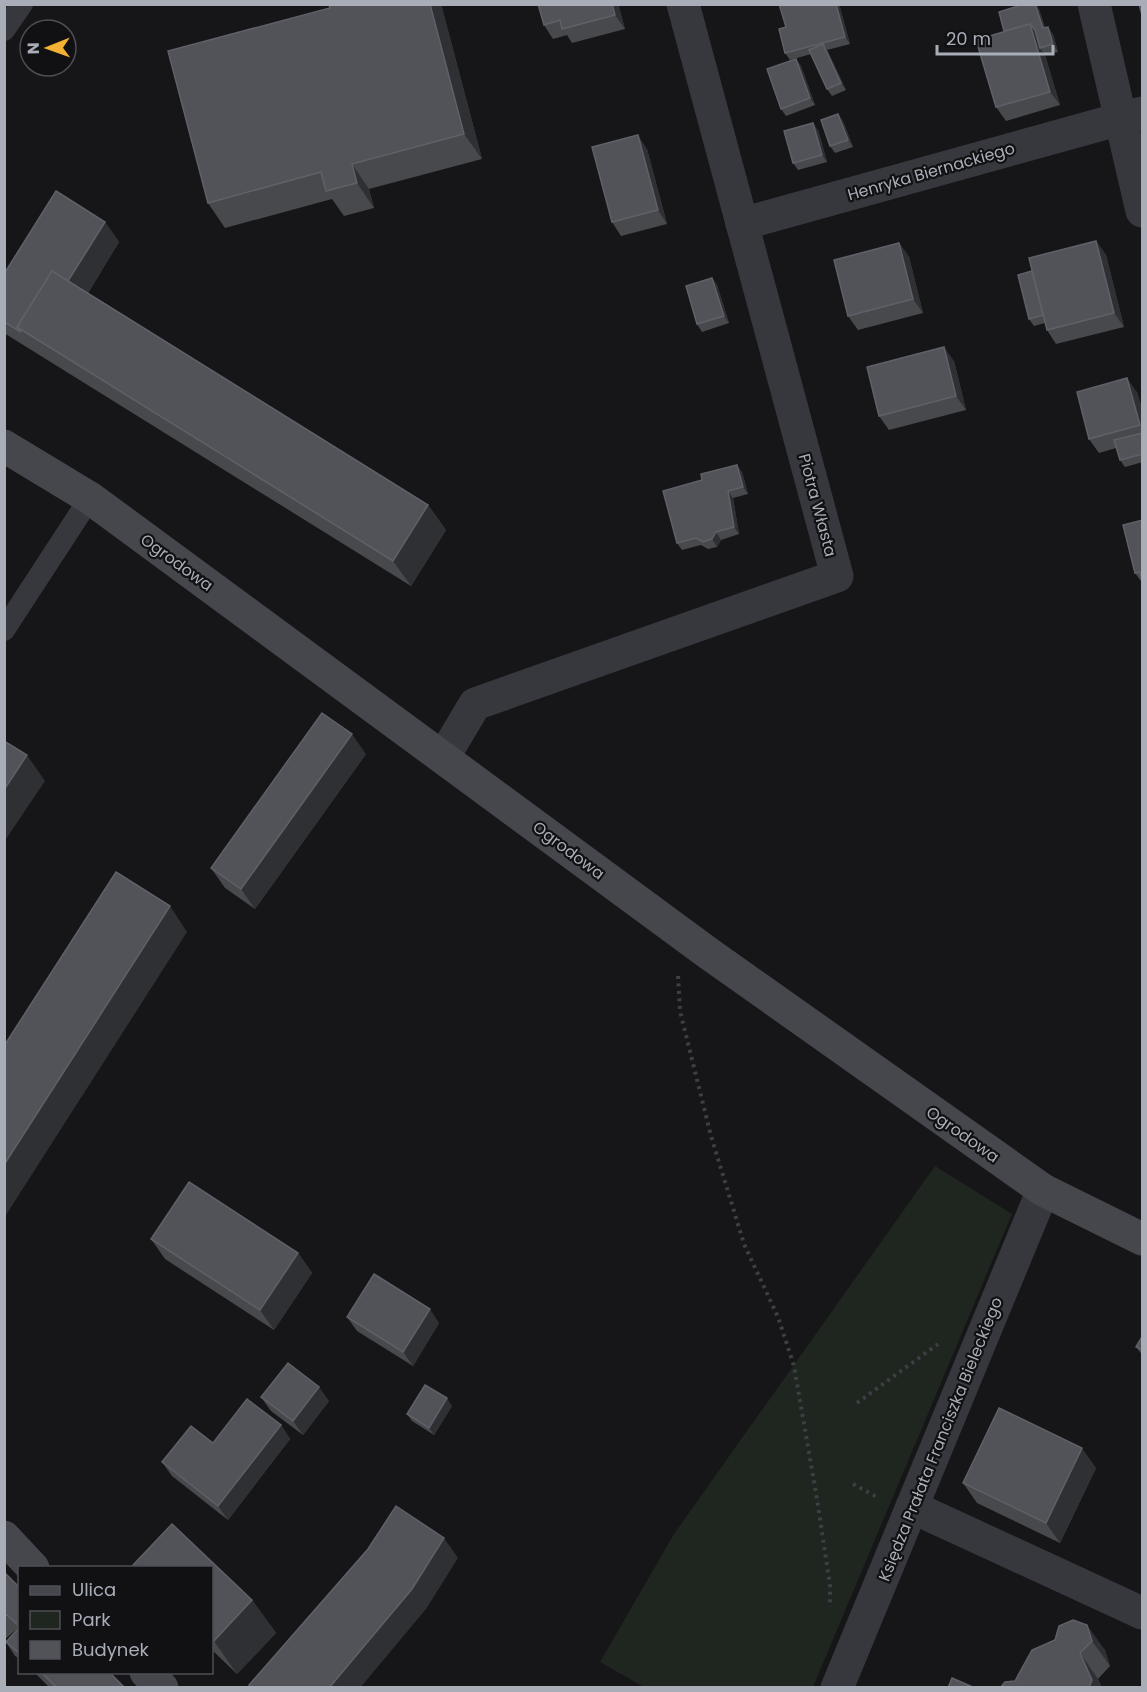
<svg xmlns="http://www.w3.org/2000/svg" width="1147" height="1692" font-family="Poppins,sans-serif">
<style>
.green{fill:#1e261f}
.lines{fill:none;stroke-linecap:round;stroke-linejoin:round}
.path{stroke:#3d3f44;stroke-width:4;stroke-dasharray:3 4.5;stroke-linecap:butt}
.lane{stroke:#37383d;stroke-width:22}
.street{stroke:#37383d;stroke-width:33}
.secondary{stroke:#45474d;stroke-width:33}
.wall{fill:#47494d}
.shaded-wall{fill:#2f3033}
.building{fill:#525359;stroke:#5f6168;stroke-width:1.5}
.labels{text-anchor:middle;stroke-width:4.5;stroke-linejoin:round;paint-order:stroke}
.street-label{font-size:16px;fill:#a8adb8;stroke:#111113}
</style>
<rect width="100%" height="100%" fill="#161618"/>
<path class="green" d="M935,1166L1012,1214L813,1687H644L600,1662L674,1534Z"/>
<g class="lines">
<g class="path">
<path d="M678,976L680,1011L711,1136L744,1244L778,1317L794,1366L816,1493L830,1585V1607"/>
<path d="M857,1403L938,1344"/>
<path d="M853,1484L877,1497"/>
</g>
<g class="lane">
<path d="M4,30L22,4"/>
<path d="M4,630L90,498"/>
</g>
<g class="street">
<path d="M1094,4L1142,211"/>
<path d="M742,224L1142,113"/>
<path d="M444,756L475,704L837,576L683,4"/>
<path d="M912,1507L1142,1613"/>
<path d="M837,1688L1043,1190"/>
</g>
<g class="secondary">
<path d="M4,446L90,498L708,953L1043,1190L1142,1239"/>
<path d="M4,1537L33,1568"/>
<path d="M146,1672L162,1688"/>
</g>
</g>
<g class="wall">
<path d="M329,4H441L482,159L369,189L374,208L344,216L332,199L225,228L208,203L330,8Z"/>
<path d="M538,4H617L619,7L625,29L572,43L567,35L553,39L544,25Z"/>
<path d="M779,4H839L850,44L827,50L846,90L832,96L827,89L811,54L790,60L785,53L786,27Z"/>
<path d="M1039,9L1045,28L1053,34L1058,52L1045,55L1060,105L1006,121L996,107L1004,31Z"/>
<path d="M796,59L801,66L815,105L786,116L781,109Z"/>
<path d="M843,121L853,147L835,153L830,146Z"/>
<path d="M818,130L827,162L798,170L793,163Z"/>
<path d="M647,149L667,224L621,236L612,222Z"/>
<path d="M105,222L119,242L88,293L428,505L446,530L411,586L4,333V274Z"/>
<path d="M1096,241L1106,255L1124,327L1056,344L1047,330L1045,323L1034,326L1029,319L1032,271Z"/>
<path d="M899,243L909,257L923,313L858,330L848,316Z"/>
<path d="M712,278L717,285L729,323L702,332L697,324Z"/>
<path d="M954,361L966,410L889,430L879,416Z"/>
<path d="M1137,392L1143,412V462L1125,467L1120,460L1116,448L1099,453L1089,439Z"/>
<path d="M742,472L748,494L733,498L739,534L721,540L717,547L708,549L701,545L682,550L677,543Z"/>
<path d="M1143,520V584L1135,573Z"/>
<path d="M366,754L255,909L225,888L211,868Z"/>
<path d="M151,1239L298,1253L312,1273L274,1330L165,1259Z"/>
<path d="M347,1317L439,1323L413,1366L357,1331Z"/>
<path d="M1143,1335V1356L1136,1347Z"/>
<path d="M261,1397L329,1401L303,1435L271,1411Z"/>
<path d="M452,1406L434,1435L412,1421L407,1414Z"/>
<path d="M281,1425L290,1439L228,1520L172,1476L162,1462Z"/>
<path d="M1096,1468L1060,1543L977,1503L963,1483Z"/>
<path d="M172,1524L252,1600L276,1633L237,1674L212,1650V1568H134L133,1565Z"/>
<path d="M4,1572L20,1588V1659L15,1656L6,1642L17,1629L4,1640Z"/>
<path d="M1073,1620L1105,1650L1110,1666L1098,1679L1102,1688H1000L1015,1681Z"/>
<path d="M34,1672H109L125,1688H50Z"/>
</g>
<g class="shaded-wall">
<path d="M430,4H441L482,159L464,134Z"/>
<path d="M612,4H617L619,7L625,29L615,15Z"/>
<path d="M836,4H839L850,44L845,37Z"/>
<path d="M1035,4H1037L1039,9L1048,35L1043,28Z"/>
<path d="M1030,24L1040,38V48L1045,55L1060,105L1050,92Z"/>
<path d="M1048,27L1053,34L1058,52L1053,44Z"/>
<path d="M823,44L828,51L846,90L841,83Z"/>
<path d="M796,59L801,66L815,105L810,98Z"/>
<path d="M838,114L843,121L853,147L848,140Z"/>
<path d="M813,123L818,130L827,162L822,155Z"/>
<path d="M638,135L647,149L667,224L658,210Z"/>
<path d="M352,164L369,189L374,208L357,183Z"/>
<path d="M105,222L119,242L81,304L67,283Z"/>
<path d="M1096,241L1106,255L1124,327L1114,313Z"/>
<path d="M899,243L909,257L923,313L913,299Z"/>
<path d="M712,278L717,285L729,323L724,316Z"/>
<path d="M944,347L954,361L966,410L956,396Z"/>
<path d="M1127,378L1137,392L1143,412V429L1140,425Z"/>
<path d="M737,465L742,472L748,494L743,487Z"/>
<path d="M728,491L733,498L739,534L734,527Z"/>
<path d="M428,505L446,530L411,586L393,561Z"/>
<path d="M716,532L721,540L717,547L712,539Z"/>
<path d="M352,734L366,754L255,909L241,889Z"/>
<path d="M27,755L45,781L4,842V790Z"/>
<path d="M170,906L187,932L4,1218V1165Z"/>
<path d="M298,1253L312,1273L274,1330L260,1310Z"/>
<path d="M430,1309L439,1323L413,1366L403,1352Z"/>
<path d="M319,1387L329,1401L303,1435L293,1421Z"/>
<path d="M447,1398L452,1406L434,1435L429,1428Z"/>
<path d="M281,1425L290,1439L228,1520L218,1506Z"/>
<path d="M1082,1448L1096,1468L1060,1543L1046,1523Z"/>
<path d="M444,1538L458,1558L426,1609L360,1688H329Z"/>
<path d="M252,1600L276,1633L237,1674L214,1641Z"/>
<path d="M1087,1625L1105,1650L1110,1666L1092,1641Z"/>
<path d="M1080,1653L1098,1679L1102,1688H1089Z"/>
</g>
<g class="building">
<path d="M329,4H430L464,134L352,164L357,183L326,191L321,172L208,203L168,51L330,8Z"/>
<path d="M538,4H612L615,15L562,29L560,20L544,25Z"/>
<path d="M779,4H836L845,37L785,53L779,29L786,27Z"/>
<path d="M1024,4H1035L1043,28L1048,27L1053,44L1040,48L1035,30L1030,24L1004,31L999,12Z"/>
<path d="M1139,4H1143V15H1142Z"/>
<path d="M1030,24L1050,92L996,107L976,40Z"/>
<path d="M823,44L841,83L827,89L809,50Z"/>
<path d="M796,59L810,98L781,109L767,69Z"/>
<path d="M838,114L848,140L830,146L821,120Z"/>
<path d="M813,123L822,155L793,163L784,131Z"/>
<path d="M638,135L658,210L612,222L592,147Z"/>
<path d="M56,191L105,222L68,281L52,271L17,327L21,332L4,322V274Z"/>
<path d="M1096,241L1114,313L1047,330L1029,258Z"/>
<path d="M899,243L913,299L848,316L834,260Z"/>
<path d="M52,271L428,505L393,561L17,327Z"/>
<path d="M1032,271L1043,315L1029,319L1018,275Z"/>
<path d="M712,278L724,316L697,324L686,286Z"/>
<path d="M944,347L956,396L879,416L867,367Z"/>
<path d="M1127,378L1140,425L1089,439L1077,392Z"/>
<path d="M1143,433V454L1120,460L1114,440Z"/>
<path d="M737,465L743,487L728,491L734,527L716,532L712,539L703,542L696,538L677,543L663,491L702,480L701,474Z"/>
<path d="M1143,520V584L1140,572L1135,573L1123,525Z"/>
<path d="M322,713L352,734L241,889L211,868Z"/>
<path d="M4,741L27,755L4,790Z"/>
<path d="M116,872L170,906L4,1165V1046Z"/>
<path d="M189,1182L298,1253L260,1310L151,1239Z"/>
<path d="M374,1274L430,1309L403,1352L347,1317Z"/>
<path d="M1143,1335V1350L1136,1347Z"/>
<path d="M288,1363L319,1387L293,1421L261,1397Z"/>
<path d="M425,1385L447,1398L429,1428L407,1414Z"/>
<path d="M247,1399L281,1425L218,1506L162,1462L191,1426L213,1443Z"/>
<path d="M999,1408L1082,1448L1046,1523L963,1483Z"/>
<path d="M396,1506L444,1538L412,1589L329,1688H251L249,1685L368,1549Z"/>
<path d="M172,1524L252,1600L214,1641L212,1639V1568H135L133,1565Z"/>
<path d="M4,1572L20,1588V1627L7,1615L4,1617Z"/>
<path d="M1073,1620L1087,1625L1092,1641L1080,1653L1092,1680L1089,1688H1000L1005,1682L1015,1681L1032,1650L1055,1640L1059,1626Z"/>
<path d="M20,1627V1654L6,1642Z"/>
<path d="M41,1672H109L125,1688H57Z"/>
<path d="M952,1678L975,1688H948Z"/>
</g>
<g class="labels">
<g class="street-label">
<text transform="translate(931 171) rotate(-16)" y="6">Henryka Biernackiego</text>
<text transform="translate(818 505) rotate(75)" y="6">Piotra Własta</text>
<text transform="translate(177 562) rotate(36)" y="6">Ogrodowa</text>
<text transform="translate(569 850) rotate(37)" y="6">Ogrodowa</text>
<text transform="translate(963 1134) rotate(35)" y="6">Ogrodowa</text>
<text transform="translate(940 1439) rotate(-68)" y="6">Księdza Prałata Franciszka Bieleckiego</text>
</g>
</g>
<rect width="1147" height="1692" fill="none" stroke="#a8adb8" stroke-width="12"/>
<rect x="18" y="1566" width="195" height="108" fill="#111113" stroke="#4d4f55" stroke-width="1.5"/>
<rect x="30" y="1586" width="30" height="9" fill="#45474d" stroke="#4d4f55" stroke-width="1.5"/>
<text x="72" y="1596" font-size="18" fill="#a8adb8">Ulica</text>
<rect x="30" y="1611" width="30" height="18" fill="#1e261f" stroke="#4d4f55" stroke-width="1.5"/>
<text x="72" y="1626" font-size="18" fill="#a8adb8">Park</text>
<rect x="30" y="1641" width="30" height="18" fill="#525359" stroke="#4d4f55" stroke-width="1.5"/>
<text x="72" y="1656" font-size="18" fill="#a8adb8">Budynek</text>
<g transform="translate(48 48) rotate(269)"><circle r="28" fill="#111113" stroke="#4d4f55" stroke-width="1.5"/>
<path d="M0-4.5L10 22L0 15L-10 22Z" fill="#f2b134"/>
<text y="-9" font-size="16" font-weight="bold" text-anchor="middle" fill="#a8adb8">N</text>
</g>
<path d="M937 45v9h116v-9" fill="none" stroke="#a8adb8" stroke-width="3"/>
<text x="946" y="45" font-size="18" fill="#a8adb8" stroke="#111113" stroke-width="4.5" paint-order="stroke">20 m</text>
</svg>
